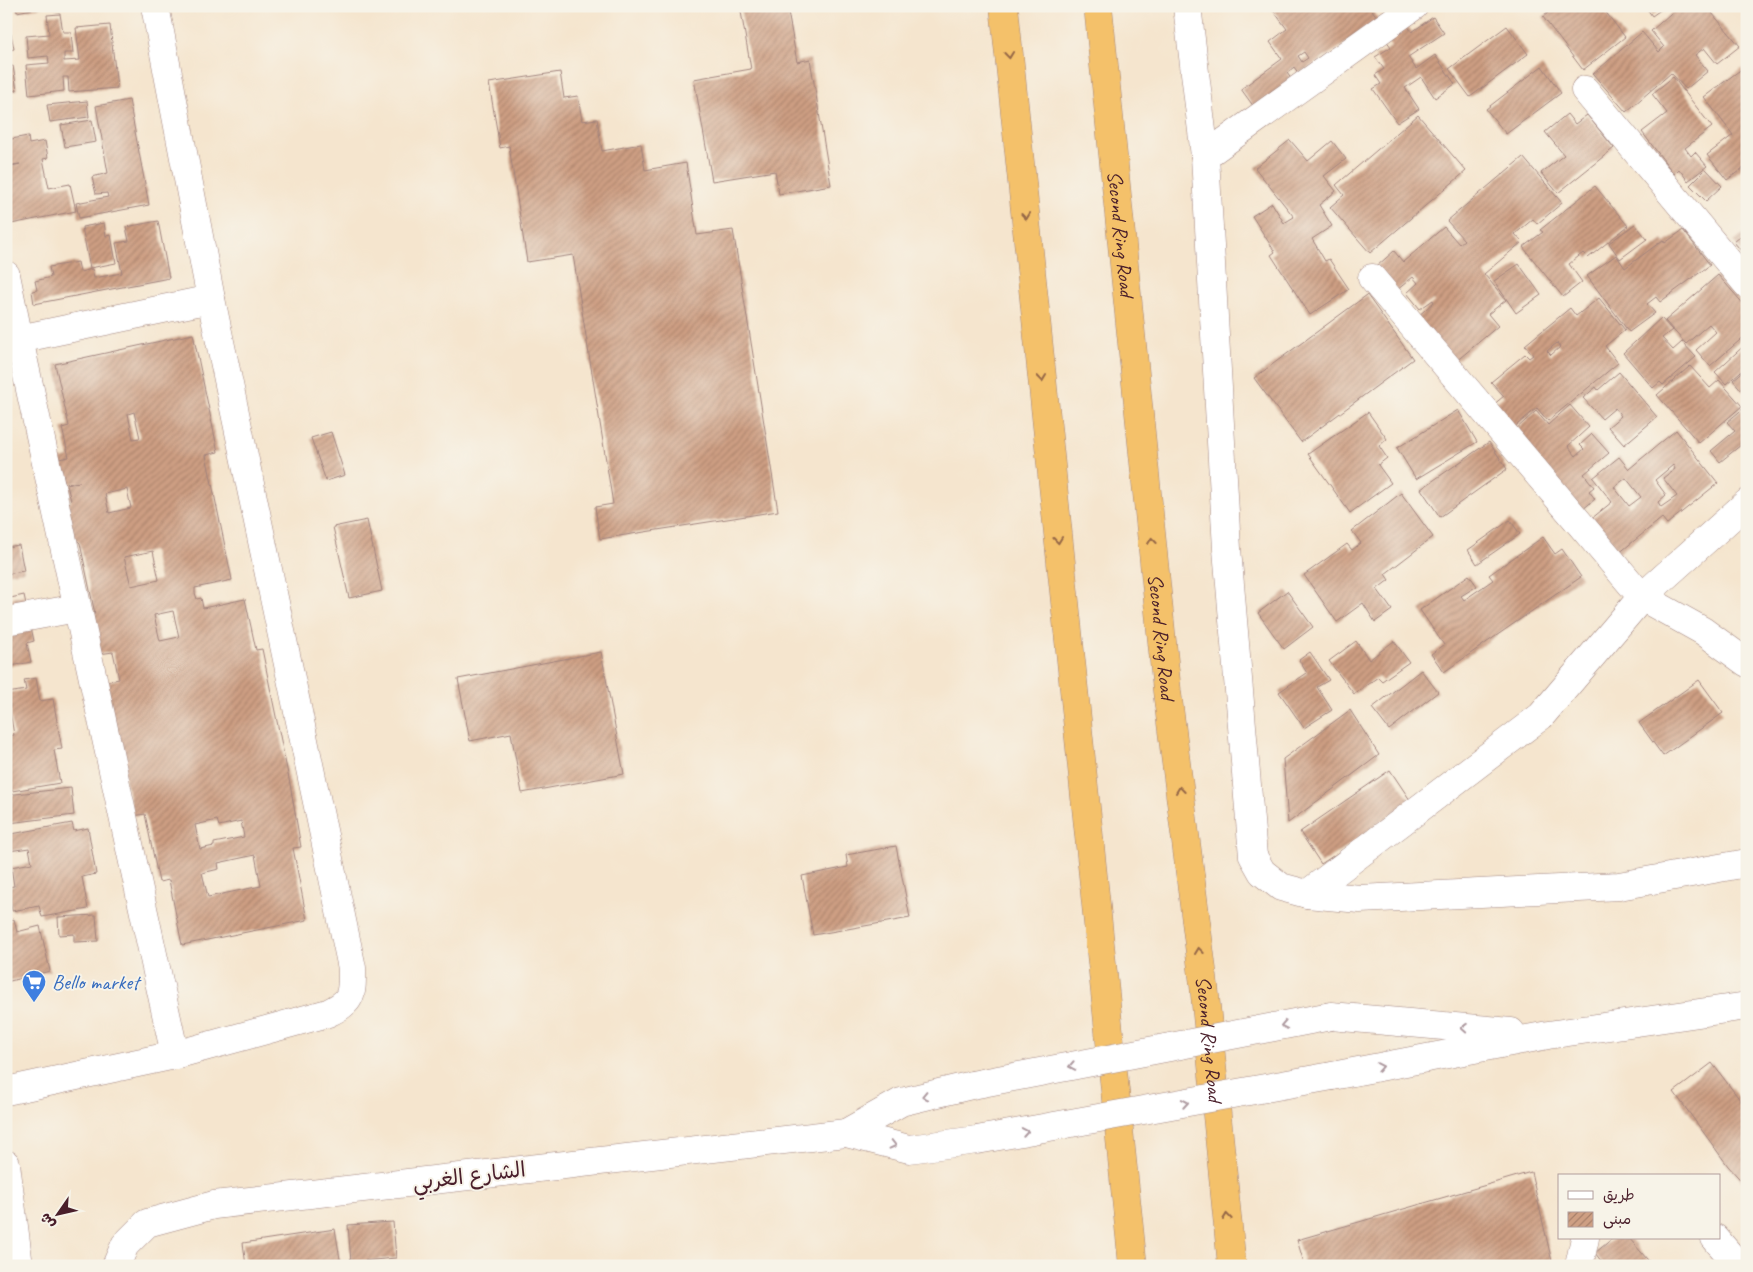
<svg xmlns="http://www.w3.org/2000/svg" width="1753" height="1272" font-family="Caveat,'Playpen Sans Arabic',sans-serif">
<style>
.building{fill:url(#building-hatch);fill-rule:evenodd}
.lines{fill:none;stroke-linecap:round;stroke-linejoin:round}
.minor-casing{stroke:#a0827c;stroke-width:29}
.tertiary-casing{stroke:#a0827c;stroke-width:29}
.trunk-casing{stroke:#a0827c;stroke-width:29}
.minor{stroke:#fff;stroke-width:28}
.tertiary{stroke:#fff;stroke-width:28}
.trunk{stroke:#f4c16a;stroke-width:28}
.tertiary-bridge-casing{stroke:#a0827c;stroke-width:29;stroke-linecap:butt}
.tertiary-bridge{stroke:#fff;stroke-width:28}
.oneway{stroke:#966847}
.oneway2{stroke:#ae9aa0}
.labels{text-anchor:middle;stroke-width:4;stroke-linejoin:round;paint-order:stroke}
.street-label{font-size:21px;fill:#4a1f2b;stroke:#f7f3e8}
.shop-label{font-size:21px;fill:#366cbe;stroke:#f7f3e8;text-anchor:start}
</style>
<defs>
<pattern id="building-hatch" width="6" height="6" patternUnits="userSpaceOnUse" patternTransform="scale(1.25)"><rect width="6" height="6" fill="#ce9f83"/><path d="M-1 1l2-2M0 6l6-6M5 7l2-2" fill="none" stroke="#a9816b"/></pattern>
</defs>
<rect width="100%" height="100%" fill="#f7f3e8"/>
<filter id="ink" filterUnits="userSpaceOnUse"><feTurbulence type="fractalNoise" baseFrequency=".02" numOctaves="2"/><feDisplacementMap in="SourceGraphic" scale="10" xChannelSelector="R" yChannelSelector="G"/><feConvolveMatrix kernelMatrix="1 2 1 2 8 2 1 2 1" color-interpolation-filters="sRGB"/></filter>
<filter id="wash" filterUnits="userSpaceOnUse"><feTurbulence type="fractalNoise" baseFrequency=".0096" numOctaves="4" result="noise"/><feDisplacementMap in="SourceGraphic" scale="20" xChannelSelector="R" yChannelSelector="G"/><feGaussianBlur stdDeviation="1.12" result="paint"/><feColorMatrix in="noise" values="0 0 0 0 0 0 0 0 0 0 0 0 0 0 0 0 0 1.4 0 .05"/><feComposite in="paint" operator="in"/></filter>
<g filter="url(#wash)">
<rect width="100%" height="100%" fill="#f5e5ce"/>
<g id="blocks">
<g class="building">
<path d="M16,6H42V7L17,12Z"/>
<path d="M740,6H787L797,62L810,59L831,185L779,194L775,171L712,181L694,79L751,69Z"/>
<path d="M1270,6H1369L1380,21L1299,74L1294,67L1287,73L1292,80L1259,114L1241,89L1282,59L1270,42L1287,29ZM1304,52L1308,58L1302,62L1298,56Z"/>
<path d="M1556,6H1601L1625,37L1583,70L1543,17Z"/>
<path d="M1613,6H1628L1618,13Z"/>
<path d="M1645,6H1666L1652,16Z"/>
<path d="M1679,6H1706L1740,46L1717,64L1704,48L1695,55L1708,71L1686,89L1671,73L1626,112L1593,74L1642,32L1659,52L1664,47L1651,31Z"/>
<path d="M60,14L63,32H71L73,53H64V61L80,60L76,28L110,25L117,88L69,92L68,77H63L64,91L29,95L26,65L49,63L48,56L28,58L26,36L49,34L47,15Z"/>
<path d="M1433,17L1444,33L1408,57L1416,69L1435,55L1455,84L1435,98L1421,77L1405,88L1419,109L1397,123L1373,89L1381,84L1375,75L1384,69L1375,57L1391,47L1381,33L1402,18L1412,32Z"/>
<path d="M1507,26L1528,54L1470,97L1449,69Z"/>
<path d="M11,34L14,49L6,51V35Z"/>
<path d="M1747,65V165L1727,180L1707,155L1733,135L1704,97Z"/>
<path d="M13,66L17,90L6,92V67Z"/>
<path d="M1542,66L1561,93L1506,134L1486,109Z"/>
<path d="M560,72L564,98L578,96L582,121L597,119L602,151L641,144L645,170L686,163L697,235L733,230L778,511L600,539L595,507L613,504L573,255L527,262L509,146L500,148L489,83Z"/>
<path d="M1673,77L1712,127L1685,148L1691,156L1695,152L1707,166L1688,181L1679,169L1674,174L1642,132L1667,113L1652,94Z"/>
<path d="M129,100L149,205L79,218L76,203L108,197L107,193L96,194L92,177L108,173L96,106Z"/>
<path d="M87,101L89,117L50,122L47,105Z"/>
<path d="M1567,114L1575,124L1587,115L1614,148L1558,193L1541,173L1564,155L1545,132Z"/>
<path d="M1418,115L1466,171L1370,253L1330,207L1344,195L1336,185Z"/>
<path d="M92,120L96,142L65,147L61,125Z"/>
<path d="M28,136L29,144L45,141L48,158L43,159L49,188L70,184L76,211L6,225V167L20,164L6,166V140Z"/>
<path d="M1290,140L1308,161L1332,141L1346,159L1324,176L1336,191L1319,205L1332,226L1312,239L1325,261L1329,259L1349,289L1310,315L1271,255L1275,252L1252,216L1272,203L1284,223L1294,217L1255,168Z"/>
<path d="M1523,157L1562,203L1537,224L1533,219L1515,234L1522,242L1484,274L1506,300L1488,314L1498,326L1454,363L1416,318L1434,302L1433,300L1420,309L1407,293L1418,283L1413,277L1397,290L1377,266L1394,251L1403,262L1444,227L1459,244L1464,240L1447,221Z"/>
<path d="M1706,169L1722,186L1706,201L1690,185Z"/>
<path d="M1595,186L1628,226L1588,258L1583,253L1569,264L1582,282L1563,297L1523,247L1543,232L1540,230Z"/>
<path d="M158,221L169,278L34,304L32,291L37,290L35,281L51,277L49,267L78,262L80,272L92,269L94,278L122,273L116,243L129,241L126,227Z"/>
<path d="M104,223L106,236L111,235L116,263L90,268L82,227Z"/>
<path d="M1635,224L1647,239L1620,259L1609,243Z"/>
<path d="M1683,230L1710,265L1660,302L1656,297L1647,304L1655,313L1629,332L1587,276L1616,255L1625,268L1663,240L1665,243Z"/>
<path d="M1747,231V258L1734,242Z"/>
<path d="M1519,264L1541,295L1516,313L1494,281Z"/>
<path d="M1718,275L1747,308V334L1710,366L1696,350L1716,332L1709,324L1686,344L1665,321Z"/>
<path d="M1367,295L1413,359L1301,442L1254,378Z"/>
<path d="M1599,298L1625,330L1605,346L1618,363L1548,421L1537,408L1512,429L1493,405L1504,396L1491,382L1525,354L1529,358L1533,355L1525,345L1570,308L1576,316ZM1557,343L1560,347L1551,355L1547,351Z"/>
<path d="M1661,318L1672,330L1662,338L1673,350L1682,342L1696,357L1663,385L1660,382L1653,388L1623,353Z"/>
<path d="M193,334L218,452L206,455L232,580L195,588V593L197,599L201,598L203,608L245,599L256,650L262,649L290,784L301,847L293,848L307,920L182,945L169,880L159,882L145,814L133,816L105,682L119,679L113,652L99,654L90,615L95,614L80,543L54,519L71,501L67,485L80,482L65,484L59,459L69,457L62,428L69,426L55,364ZM134,412L140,438L133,439L128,414ZM127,489L131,508L109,513L105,494ZM153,551L159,580L131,586L124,557ZM173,611L179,637L160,641L154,615ZM217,820L219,826L241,821L244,837L214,843V846L200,849L195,825ZM255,855L261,886L208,897L202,873L219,869L218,863Z"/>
<path d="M1747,343V366L1726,384L1715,372Z"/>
<path d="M1690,366L1710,388L1719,380L1742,406L1699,443L1657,395Z"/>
<path d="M1747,368V389L1743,392L1733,380Z"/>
<path d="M1619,372L1657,417L1624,445L1608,427L1621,416L1615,408L1602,419L1583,398L1596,387L1598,390Z"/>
<path d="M1570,405L1589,427L1568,446L1576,456L1584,449L1580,445L1592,434L1609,453L1584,474L1594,487L1589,491L1595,499L1582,510L1514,431L1536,411L1548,425Z"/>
<path d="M1745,407L1747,409V440L1720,462L1711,451L1735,431L1727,422Z"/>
<path d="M1458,410L1477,442L1416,479L1397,448Z"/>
<path d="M1368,412L1387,439L1379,446L1387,458L1378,465L1391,483L1350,513L1308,454Z"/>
<path d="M1676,430L1718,483L1667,524L1662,518L1618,554L1591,519L1612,502L1593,478L1619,457L1629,469ZM1673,465L1675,469L1663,478L1677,496L1661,507L1658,502L1666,495L1655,480ZM1626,478L1641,497L1629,506L1614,487Z"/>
<path d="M331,432L345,475L326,481L311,438Z"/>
<path d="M1489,442L1507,469L1440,517L1421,489Z"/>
<path d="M1401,493L1433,537L1385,574L1389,580L1377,589L1392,610L1375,622L1363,603L1337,622L1304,575L1347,544L1352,550L1361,543L1352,531Z"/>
<path d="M367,520L382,591L349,598L333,527Z"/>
<path d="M1510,520L1520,534L1477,564L1468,550Z"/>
<path d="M1543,537L1555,554L1562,549L1581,577L1444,672L1431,654L1444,645L1420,610L1469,575L1477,586L1461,596L1464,600L1493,580L1489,575Z"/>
<path d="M19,545L24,571L6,574V547Z"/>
<path d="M1287,591L1313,627L1284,649L1258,613Z"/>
<path d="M24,595L34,641L27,643L31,662L6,667V599Z"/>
<path d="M1356,641L1369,660L1394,641L1409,662L1382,681L1378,677L1354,694L1329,661Z"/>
<path d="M601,652L624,774L522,793L511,733L470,741L458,679Z"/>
<path d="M1310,652L1329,680L1317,687L1332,710L1304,728L1279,692L1307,673L1299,660Z"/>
<path d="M1421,670L1438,692L1389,730L1372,708Z"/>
<path d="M36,678L40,701L53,699L62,749L54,750L60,783L6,792V737L14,735L7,693L26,690L24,680Z"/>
<path d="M1699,680L1723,713L1663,756L1639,723Z"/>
<path d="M1350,710L1379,755L1288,823L1283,759Z"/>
<path d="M1390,770L1412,803L1321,864L1300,832Z"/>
<path d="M71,788L74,815L9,823L6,795Z"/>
<path d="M72,823L74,831L88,828L96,874L82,877L88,909L42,917L39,906L12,911L8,887L14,886L11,867L32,863L29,848L9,851L6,835Z"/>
<path d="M896,846L910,918L813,935L802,876L848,867L846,855Z"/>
<path d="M96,915L98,941L74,942V934L59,935L58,917Z"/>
<path d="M14,919L17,932L40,926L50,971L6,982V921Z"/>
<path d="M1712,1063L1747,1109L1746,1186L1728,1166L1674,1092Z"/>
<path d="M1531,1172L1553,1266H1305L1297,1240Z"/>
<path d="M393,1222L396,1258L351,1262L348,1225Z"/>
<path d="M335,1229L341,1265L246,1266L243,1243Z"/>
<path d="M1613,1238H1629L1653,1266H1605L1595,1253Z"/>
</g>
</g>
</g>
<g filter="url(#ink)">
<use href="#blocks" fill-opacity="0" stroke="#a0827c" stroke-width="1"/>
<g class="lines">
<defs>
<g id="minor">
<path d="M1187,6L1205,156L1227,549L1253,856L1262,872L1281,887L1307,894L1360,899L1619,886L1747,863"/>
<path d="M1585,90L1747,284"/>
<path d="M1205,156L1414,6"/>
<path d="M6,275L19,339L175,1055"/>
<path d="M1372,278L1642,597L1747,503"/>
<path d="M19,339L211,299"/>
<path d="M6,621L77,608"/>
<path d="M1307,894L1541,716L1642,597L1703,631L1747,663"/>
<path d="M6,1091L175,1055L328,1013C353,1001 352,995 352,968L211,299L155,6"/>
<path d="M6,1164L19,1266"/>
<path d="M1715,1238L1739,1266"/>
<path d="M1579,1266L1585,1238"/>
</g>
<g id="tertiary">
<path d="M1331,1016L1511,1032"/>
<path d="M1332,1076L1548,1035L1747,1006"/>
<path d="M846,1133L901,1102L972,1085"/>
<path d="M116,1266L125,1245L147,1223L214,1205L846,1133L909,1149L977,1140"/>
</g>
<g id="trunk">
<path d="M1004,6L1133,1266"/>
<path id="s1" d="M1098,6L1167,691L1204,985L1232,1266"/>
</g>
</defs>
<use href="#minor" class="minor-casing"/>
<use href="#tertiary" class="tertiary-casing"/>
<use href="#trunk" class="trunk-casing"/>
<use href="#minor" class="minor"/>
<use href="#tertiary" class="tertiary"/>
<use href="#trunk" class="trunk"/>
<defs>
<g id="tertiary-bridge">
<path d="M972,1085L1331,1016"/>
<path d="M977,1140L1332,1076"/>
</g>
</defs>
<use href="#tertiary-bridge" class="tertiary-bridge-casing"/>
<use href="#tertiary-bridge" class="tertiary-bridge"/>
</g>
<defs><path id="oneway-chevron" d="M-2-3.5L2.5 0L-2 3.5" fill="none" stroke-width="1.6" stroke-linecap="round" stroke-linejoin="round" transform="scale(1.25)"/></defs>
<g class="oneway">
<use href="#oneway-chevron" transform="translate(1009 55) rotate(84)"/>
<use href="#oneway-chevron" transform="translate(1026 216) rotate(84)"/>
<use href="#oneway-chevron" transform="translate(1042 378) rotate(84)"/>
<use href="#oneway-chevron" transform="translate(1058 540) rotate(84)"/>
<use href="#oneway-chevron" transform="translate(1152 541) rotate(-96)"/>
<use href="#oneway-chevron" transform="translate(1180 790) rotate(-97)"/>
<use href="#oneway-chevron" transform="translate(1199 951) rotate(-97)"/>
<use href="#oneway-chevron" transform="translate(1227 1217) rotate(-96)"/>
</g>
<g class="oneway2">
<use href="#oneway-chevron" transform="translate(1284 1025) rotate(169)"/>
<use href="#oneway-chevron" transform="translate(1464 1028) rotate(-176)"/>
<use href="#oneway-chevron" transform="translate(1072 1066) rotate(169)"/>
<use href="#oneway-chevron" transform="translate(1380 1067) rotate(-11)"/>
<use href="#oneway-chevron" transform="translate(925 1096) rotate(167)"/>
<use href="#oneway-chevron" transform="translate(1185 1103) rotate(-10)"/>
<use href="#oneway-chevron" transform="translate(1025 1132) rotate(-10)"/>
<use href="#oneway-chevron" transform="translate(893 1145) rotate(14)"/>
</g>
</g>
<defs>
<symbol id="supermarket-pin" viewBox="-11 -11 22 30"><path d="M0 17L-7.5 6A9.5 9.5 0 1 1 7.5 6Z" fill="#3f7fe0" stroke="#f7f3e8"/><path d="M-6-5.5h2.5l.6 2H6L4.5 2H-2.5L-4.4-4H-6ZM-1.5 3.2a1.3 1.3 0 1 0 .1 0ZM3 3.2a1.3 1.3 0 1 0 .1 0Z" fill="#fff"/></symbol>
</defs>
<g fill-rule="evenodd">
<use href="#supermarket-pin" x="20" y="968" width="28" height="38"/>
</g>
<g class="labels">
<g class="street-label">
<text dy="7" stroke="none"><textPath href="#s1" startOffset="229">Second Ring Road</textPath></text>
<text dy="7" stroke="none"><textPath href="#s1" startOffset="634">Second Ring Road</textPath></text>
<text dy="7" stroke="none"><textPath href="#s1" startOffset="1039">Second Ring Road</textPath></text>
<text transform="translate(469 1176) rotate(-7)" y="7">الشارع الغربي</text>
</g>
<g class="shop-label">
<text x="52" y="989">Bello market</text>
</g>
</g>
<rect width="1753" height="1272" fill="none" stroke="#f7f3e8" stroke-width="25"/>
<rect x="1558" y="1174" width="162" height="65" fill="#f7f3e8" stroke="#b29e9c"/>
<rect x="1568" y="1191" width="25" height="8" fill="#ffffff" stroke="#b29e9c"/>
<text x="1603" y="1200" font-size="15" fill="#4a1f2b">طريق</text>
<rect x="1568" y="1212" width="25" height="15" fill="url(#building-hatch)" stroke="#b29e9c"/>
<text x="1603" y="1224" font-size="15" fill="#4a1f2b">مبنى</text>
<g transform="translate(58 1214) rotate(236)" stroke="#f7f3e8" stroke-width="4" paint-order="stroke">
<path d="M0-4L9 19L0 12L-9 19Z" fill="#4a1f2b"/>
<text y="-8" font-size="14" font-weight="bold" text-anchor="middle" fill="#4a1f2b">ش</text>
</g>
</svg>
